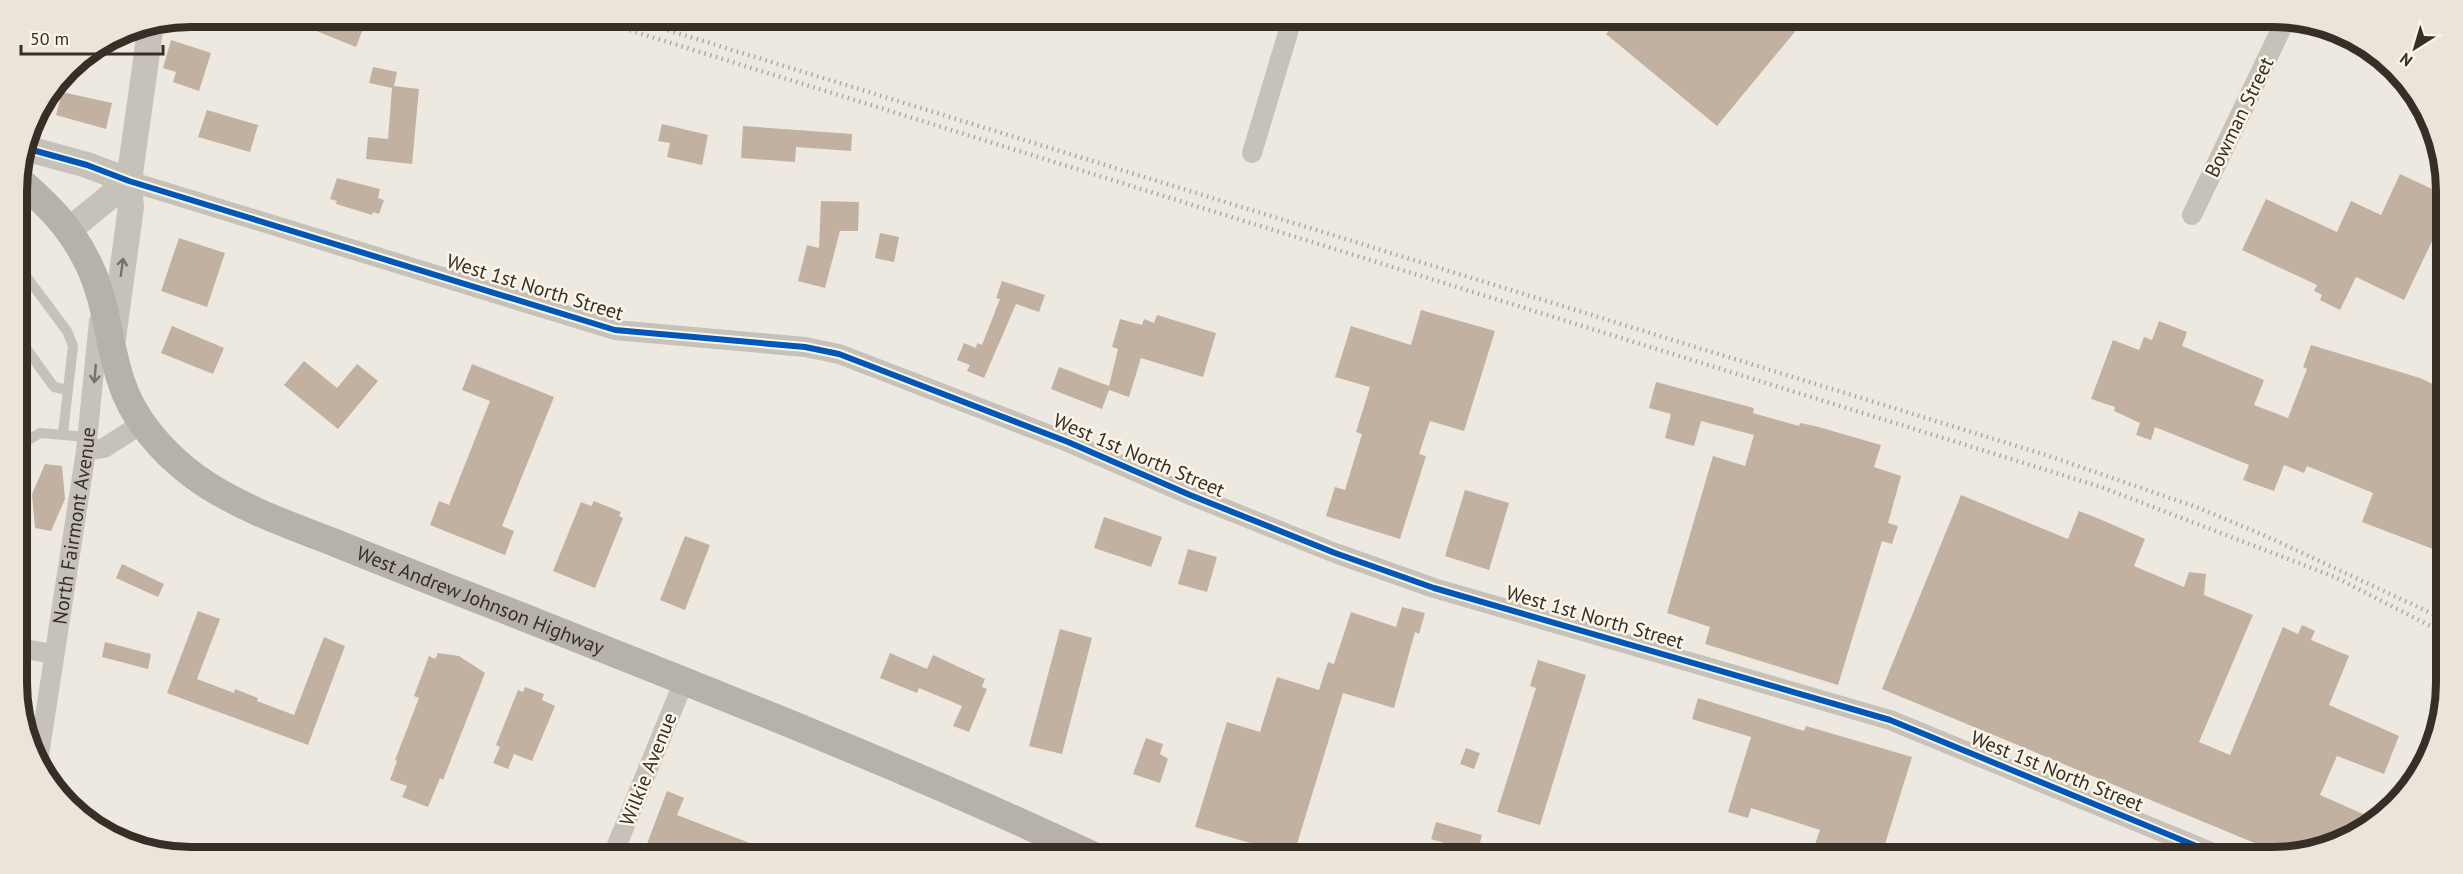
<svg xmlns="http://www.w3.org/2000/svg" width="2463" height="874" font-family="'PT Sans',sans-serif">
<style>
.building{fill:#c2b1a1}
.lines{fill:none;stroke-linecap:round;stroke-linejoin:round}
.service{stroke:#c6c1b9;stroke-width:10}
.minor{stroke:#c6c1b9;stroke-width:20}
.tertiary{stroke:#c6c1b9;stroke-width:26}
.secondary{stroke:#b7b2a9;stroke-width:28}
.rail{stroke:#aeaaa3;stroke-width:4.5;stroke-dasharray:1.5 4.5;stroke-linecap:butt}
.cycleway-casing{stroke:#faf5e7;stroke-width:10}
.cycleway{stroke:#0057b8;stroke-width:6}
.oneway{stroke:#777169}
.labels{text-anchor:middle;stroke-width:5;stroke-linejoin:round;paint-order:stroke}
.street-label{font-size:20px;fill:#372f27;stroke:#faf5e7}
.rim{fill:none;stroke:#372f27;stroke-width:8}
</style>
<rect width="100%" height="100%" fill="#ede9e0"/>
<g class="building">
<path d="M345,16L365,24L356,47L282,17Z"/>
<path d="M1621,16H1808L1717,126L1606,34Z"/>
<path d="M171,40L211,53L199,91L173,82L176,72L163,68Z"/>
<path d="M373,67L397,72L394,86L419,89L412,164L366,159L368,137L388,139L392,88L369,83Z"/>
<path d="M62,92L112,103L106,129L56,115Z"/>
<path d="M207,110L258,125L250,152L198,137Z"/>
<path d="M662,124L708,135L702,165L667,157L670,143L658,141Z"/>
<path d="M743,126L852,134L851,151L796,147L795,162L741,158Z"/>
<path d="M2400,174L2445,195V214L2404,300L2356,277L2340,310L2320,300L2322,295L2314,291L2317,285L2242,250L2266,199L2337,232L2351,201L2381,215Z"/>
<path d="M337,178L380,189L378,198L384,200L379,214L373,212L372,215L336,204L337,201L330,199Z"/>
<path d="M821,201L859,202L858,231H840L825,288L798,281L807,245L819,248Z"/>
<path d="M880,233L899,237L894,262L875,258Z"/>
<path d="M179,238L225,253L207,307L161,291Z"/>
<path d="M1002,281L1045,295L1039,312L1016,304L984,378L967,371L970,365L957,360L964,343L976,348L977,343L982,345L1000,299L996,298Z"/>
<path d="M1421,310L1495,331L1464,431L1430,421L1419,454L1426,456L1400,539L1326,516L1335,487L1345,490L1362,434L1356,432L1370,387L1335,377L1351,326L1411,345Z"/>
<path d="M1157,315L1216,333L1203,377L1141,358L1129,397L1109,390L1102,409L1051,389L1059,367L1109,386L1118,349L1112,347L1120,319L1142,325L1144,319L1154,323Z"/>
<path d="M2159,321L2187,332L2182,346L2264,380L2254,405L2288,418L2307,369L2303,367L2311,345L2420,378L2446,390V554L2362,522L2373,493L2307,466L2304,473L2284,465L2274,491L2243,480L2249,465L2155,427L2151,440L2136,435L2140,423L2114,411L2115,407L2091,399L2113,340L2139,350L2144,337L2152,340Z"/>
<path d="M172,326L224,348L213,374L161,353Z"/>
<path d="M304,361L337,388L357,364L378,381L338,429L284,385Z"/>
<path d="M472,364L554,397L502,526L514,531L505,555L430,525L439,501L449,505L490,401L462,390Z"/>
<path d="M1656,382L1754,408L1753,413L1799,426L1800,423L1815,426L1881,445L1874,467L1901,476L1888,523L1898,526L1892,544L1882,541L1838,685L1705,644L1710,627L1667,613L1713,456L1745,466L1754,435L1701,421L1694,446L1665,438L1671,414L1649,408Z"/>
<path d="M45,464L62,466L65,499L51,531L35,528L32,494Z"/>
<path d="M1465,490L1509,503L1489,570L1445,556Z"/>
<path d="M1961,495L2068,539L2079,511L2102,520L2145,539L2134,566L2184,587L2189,572L2206,574L2204,595L2253,615L2199,742L2230,755L2283,627L2298,634L2302,625L2315,631L2311,640L2349,656L2329,705L2399,736L2384,774L2337,756L2320,795L2379,821L2338,844L2286,856L1882,689Z"/>
<path d="M594,501L621,512L619,516L623,518L595,588L553,571L581,502L591,506Z"/>
<path d="M1104,517L1162,537L1151,567L1094,548Z"/>
<path d="M685,536L710,545L685,610L660,600Z"/>
<path d="M1188,549L1217,557L1207,592L1178,584Z"/>
<path d="M122,564L164,584L158,597L116,578Z"/>
<path d="M1402,607L1425,613L1419,634L1415,632L1394,708L1343,693L1293,857H1268L1271,849L1195,827L1227,722L1260,732L1277,677L1319,690L1328,662L1334,664L1351,612L1396,627Z"/>
<path d="M198,611L220,619L197,679L234,693L235,689L258,698L257,701L294,715L324,637L345,646L308,745L167,693Z"/>
<path d="M1060,629L1092,638L1062,754L1029,746Z"/>
<path d="M105,642L151,654L148,669L102,657Z"/>
<path d="M438,653L459,656L485,673L443,780L440,778L428,807L402,797L407,786L390,780L397,761L395,760L419,698L414,696L429,656L435,659Z"/>
<path d="M890,653L927,669L933,655L985,679L982,687L987,689L969,732L953,726L962,706L919,688L917,693L880,678Z"/>
<path d="M1538,660L1586,675L1540,825L1497,812L1536,688L1530,686Z"/>
<path d="M525,687L544,694L542,700L555,706L532,761L514,754L508,769L493,763L500,747L496,745L518,690L523,692Z"/>
<path d="M1698,698L1804,731L1806,726L1912,757L1881,857H1837L1813,850L1820,830L1751,808L1748,818L1728,812L1751,737L1692,719Z"/>
<path d="M1146,738L1163,744L1160,754L1168,759L1160,783L1133,774Z"/>
<path d="M1466,748L1480,753L1474,769L1460,764Z"/>
<path d="M667,791L684,798L677,815L786,857H642Z"/>
<path d="M1436,822L1482,835L1477,853L1431,839Z"/>
</g>
<g class="lines">
<g class="service">
<path d="M17,264L67,331L73,346L63,433"/>
<path d="M18,337L54,387L68,390"/>
<path d="M18,429L27,441L40,433L87,437"/>
<path d="M1046,857L1054,838"/>
</g>
<g class="minor">
<path d="M1252,153L1293,16"/>
<path d="M129,181L615,330L805,347L839,354L1068,442L1190,495L1335,553L1434,588L1890,720L2223,857"/>
<path d="M2192,215L2286,19"/>
<path d="M86,451L104,448L143,423"/>
<path d="M19,648L53,654"/>
<path id="s1" d="M39,755L86,451L99,321"/>
<path d="M612,857L684,681"/>
</g>
<g class="tertiary">
<path d="M25,148L87,165L129,181"/>
<path d="M69,230L129,181"/>
<path d="M113,339L131,207L129,181L151,24"/>
</g>
<path class="secondary" id="s2" d="M17,178C48,205 71,227 89,265C107,302 108,343 121,381C132,418 163,453 194,476C233,505 288,525 333,542C387,564 441,585 495,606C697,686 900,765 1096,857"/>
<g class="rail">
<path d="M584,16L2101,487L2335,577L2446,634"/>
<path d="M622,16L2046,455L2199,508L2268,537L2446,620"/>
</g>
<defs>
<path id="cycleway" d="M25,148L87,165L129,181L615,330L805,347L839,354L1068,442L1190,495L1335,553L1434,588L1890,720L2223,857"/>
</defs>
<use href="#cycleway" class="cycleway-casing"/>
<use href="#cycleway" class="cycleway"/>
</g>
<defs><path id="oneway-shaft" d="M-6 0H5M1.5-3L5.5 0L1.5 3" fill="none" stroke-width="1.6" stroke-linecap="round" stroke-linejoin="round" transform="scale(1.5)"/></defs>
<g class="oneway">
<use href="#oneway-shaft" transform="translate(122 267) rotate(-82)"/>
<use href="#oneway-shaft" transform="translate(95 374) rotate(95)"/>
</g>
<g class="labels">
<g class="street-label">
<text transform="translate(2239 117) rotate(-64)" y="7">Bowman Street</text>
<text transform="translate(535 287) rotate(17)" y="7">West 1st North Street</text>
<text transform="translate(1139 455) rotate(23)" y="7">West 1st North Street</text>
<text dy="7" stroke="none"><textPath href="#s1" startOffset="232">North Fairmont Avenue</textPath></text>
<text dy="7" stroke="none"><textPath href="#s2" startOffset="669">West Andrew Johnson Highway</textPath></text>
<text transform="translate(1595 617) rotate(16)" y="7">West 1st North Street</text>
<text transform="translate(648 769) rotate(-68)" y="7">Wilkie Avenue</text>
<text transform="translate(2057 771) rotate(22)" y="7">West 1st North Street</text>
</g>
</g>
<path d="M0 0H2463V874H0ZM191 27H2272A164 164 0 0 1 2436 191V683A164 164 0 0 1 2272 847H191A164 164 0 0 1 27 683V191A164 164 0 0 1 191 27Z" fill="#eae5d8" fill-rule="evenodd"/>
<path class="rim" d="M191 27H2272A164 164 0 0 1 2436 191V683A164 164 0 0 1 2272 847H191A164 164 0 0 1 27 683V191A164 164 0 0 1 191 27Z"/>
<g transform="translate(2415 48) rotate(217)" stroke="#faf5e7" stroke-width="4.5" paint-order="stroke">
<path d="M0-4.5L10 22L0 15L-10 22Z" fill="#372f27"/>
<text y="-9" font-size="16" font-weight="bold" text-anchor="middle" fill="#372f27">N</text>
</g>
<path d="M21 45v9h142v-9" fill="none" stroke="#372f27" stroke-width="3"/>
<text x="30" y="45" font-size="18" fill="#372f27" stroke="#faf5e7" stroke-width="4.5" paint-order="stroke">50 m</text>
</svg>
